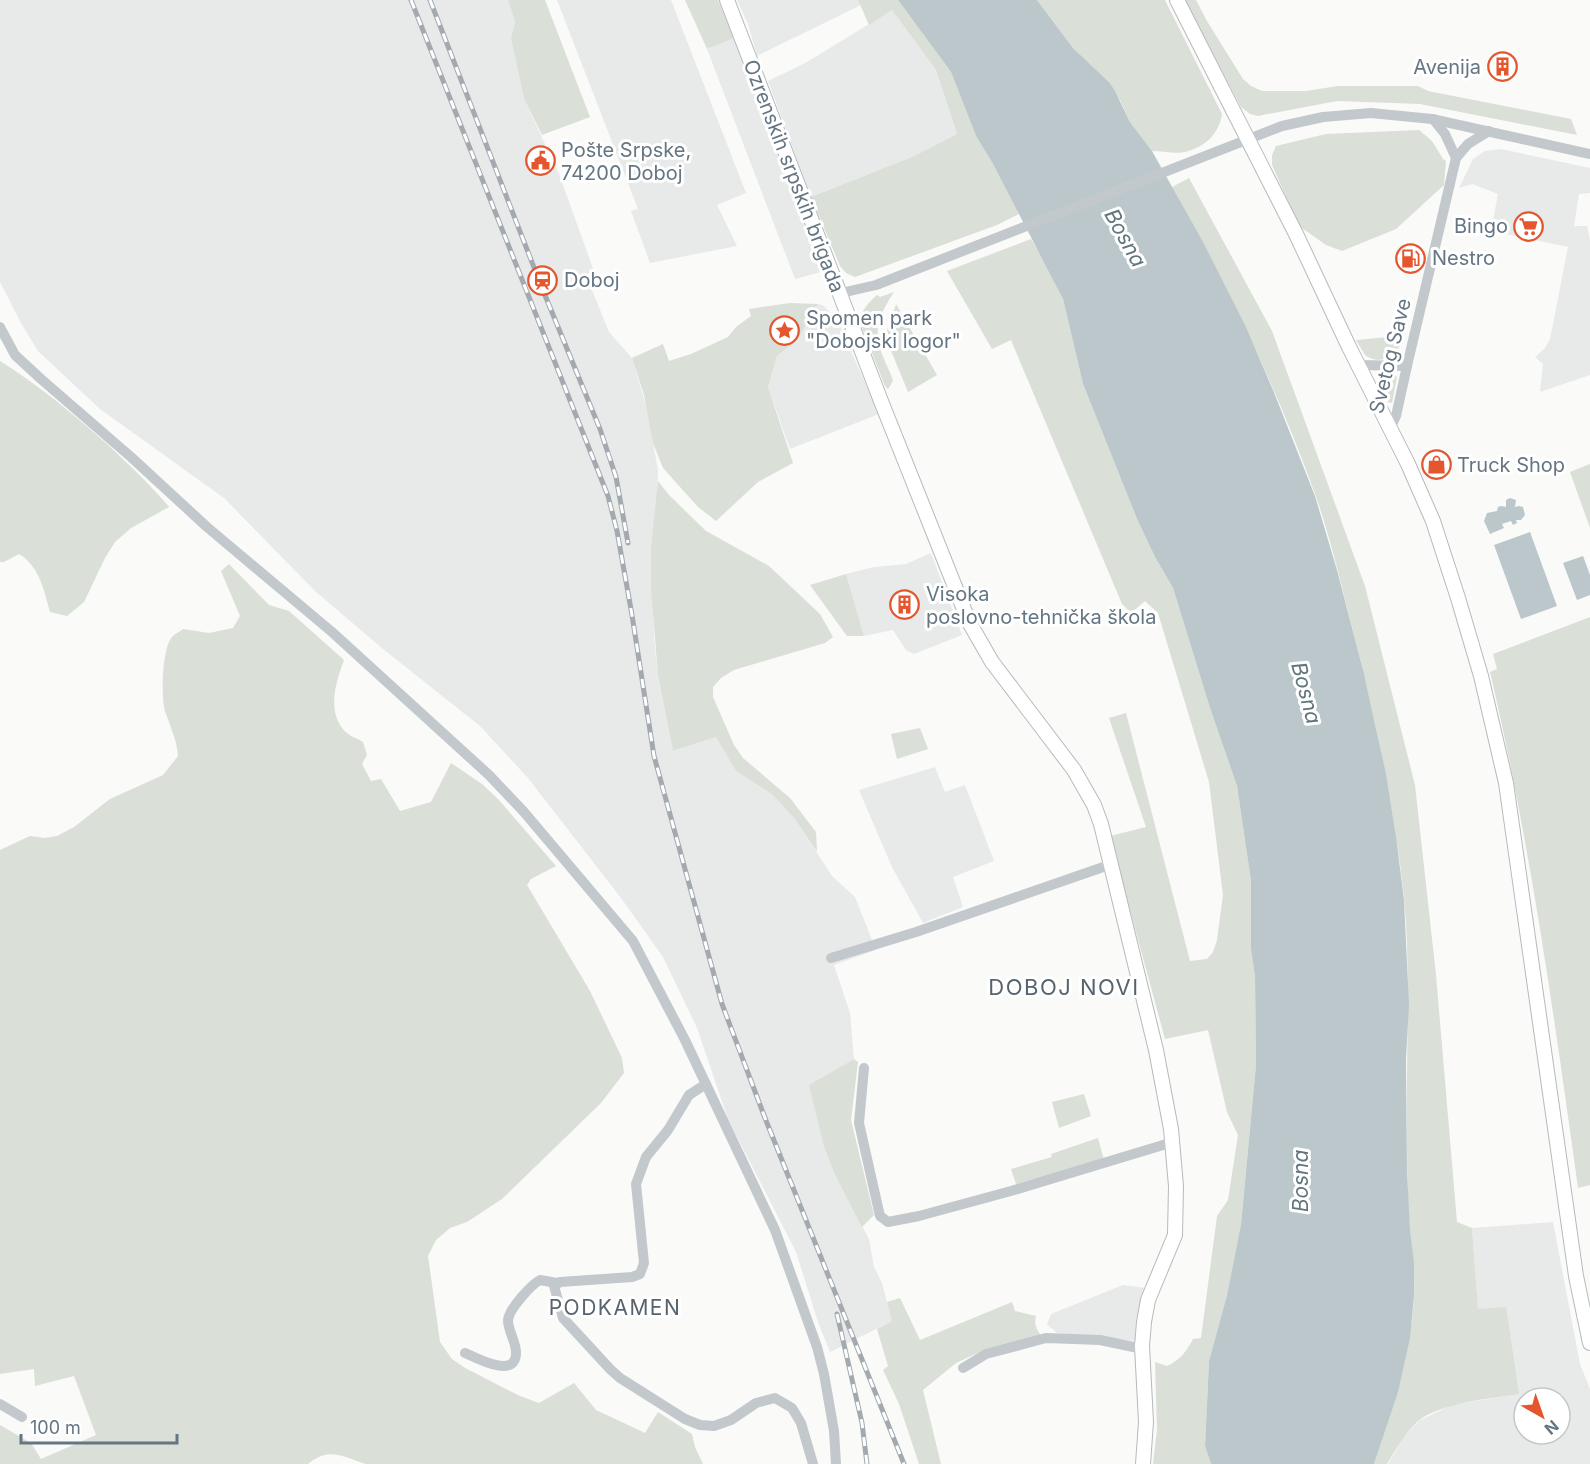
<svg xmlns="http://www.w3.org/2000/svg" width="1590" height="1464" font-family="Inter,sans-serif">
<style>
.built{fill:#e8e9e9;fill-rule:evenodd}
.green{fill:#dadfd7}
.water{fill:#bbc7cb}
.lines{fill:none;stroke-linecap:round;stroke-linejoin:round}
.major-casing{stroke:#b5babe;stroke-width:16}
.minor{stroke:#c3c8cc;stroke-width:10}
.major{stroke:#fff;stroke-width:14}
.rail-casing{stroke:#a2aab0;stroke-width:5}
.rail{stroke:#fff;stroke-width:3;stroke-dasharray:9;stroke-linecap:butt}
.labels{text-anchor:middle;stroke-width:6;stroke-linejoin:round;paint-order:stroke}
.poi-label{font-size:20px;fill:#657683;stroke:#fff;text-anchor:start}
.street-label{font-size:20px;fill:#657683;stroke:#fff}
.water-label{font-size:21px;font-style:italic;fill:#60757c;stroke:#fff}
.neighbourhood-label{font-size:21px;letter-spacing:1.5px;fill:#57646e;stroke:#fff}
.quarter-label{font-size:22px;letter-spacing:1.5px;fill:#57646e;stroke:#fff}
</style>
<rect width="100%" height="100%" fill="#fafaf8"/>
<g class="built">
<path d="M0,0H508L515,22L511,38L524,99L559,174L596,277L588,280L609,332L632,358L648,413L658,471L657,497L651,547L654,637L658,677L673,751L716,737L736,771L773,795L794,818L832,876L855,897L876,950L834,965L850,1013L854,1059L810,1085L824,1147L835,1175L869,1239L874,1267L882,1283L892,1321L830,1352L818,1322L796,1252L728,1119L697,1028L663,957L621,898L528,778L480,726L383,649L315,591L224,498L100,409L38,351L22,325L0,282Z"/>
<path d="M557,0H671L746,193L717,205L737,246L650,263L631,211L638,209Z"/>
<path d="M737,0H858L861,5L757,56L748,24Z"/>
<path d="M892,10L936,70L957,134L914,156L811,197L768,81L807,62Z"/>
<path d="M734,38L825,271L795,279L707,49Z"/>
<path d="M1501,149L1590,168V193L1579,194L1574,226H1587L1590,240V375L1540,392L1543,364L1535,357L1545,348L1550,339L1568,247L1491,231L1498,194L1472,184L1459,188L1473,159L1485,151Z"/>
<path d="M818,304L824,306L838,322L879,414L790,449L768,387L777,356L798,339Z"/>
<path d="M931,553L962,635L914,654L906,650L893,630L864,636L846,574L874,567L906,564Z"/>
<path d="M935,767L945,792L965,785L994,861L953,877L963,907L923,923L892,867L859,790Z"/>
<path d="M1553,1222L1580,1364L1590,1389V1464H1388L1404,1437L1419,1421L1451,1405L1519,1394L1478,1310L1472,1228ZM1524,1398H1560V1434H1524Z"/>
<path d="M1123,1285L1146,1288L1136,1320L1135,1341L1057,1333L1047,1324L1051,1314Z"/>
</g>
<g class="green">
<path d="M508,0H545L590,117L542,135L524,99L511,38L515,22Z"/>
<path d="M685,0H718L734,38L707,49Z"/>
<path d="M858,0H898L951,72L976,136L993,164L1019,214L997,225L855,277L846,273L840,266L811,197L914,156L957,134L936,70L892,10L869,25Z"/>
<path d="M1037,0H1165L1222,114C1219,134 1205,147 1185,152C1176,154 1162,151 1152,151L1130,122L1121,102L1109,82L1073,48Z"/>
<path d="M1184,0H1196L1207,21L1243,79L1251,86L1262,91H1306L1338,86H1418L1428,91L1571,119L1577,135L1420,104L1337,101L1258,116L1250,114L1241,107Z"/>
<path d="M1419,130L1432,141L1443,159L1446,161L1444,185L1396,229L1342,251L1326,245L1299,226L1272,165V155L1276,146L1326,134Z"/>
<path d="M1189,178L1272,331L1365,586L1415,785L1436,975L1457,1222L1472,1228L1478,1309L1506,1307L1519,1394C1490,1399 1440,1402 1417,1422C1405,1434 1396,1449 1387,1464H1374C1392,1409 1411,1354 1414,1296C1415,1273 1412,1252 1410,1230C1407,1194 1407,1159 1407,1123C1406,1048 1411,972 1404,897C1394,804 1374,713 1351,623C1340,580 1330,536 1315,494C1277,388 1227,285 1172,187Z"/>
<path d="M1031,239L1045,262L1063,299L1083,384L1137,519L1155,557L1173,588L1210,708L1237,786L1251,881V949L1255,977L1256,1065L1241,1224L1227,1295L1209,1361L1205,1446L1211,1464H1153L1157,1429L1155,1362L1167,1366C1180,1360 1186,1352 1193,1339L1201,1338L1217,1216L1228,1200L1238,1135L1227,1112L1208,1030L1165,1039L1110,836L1146,827L1109,718L1126,713L1190,961L1207,959L1213,952L1217,940L1223,895L1209,782L1158,613L1145,601L1131,613L1122,604L1011,340L992,349L947,271Z"/>
<path d="M894,292C878,317 872,330 884,359C887,367 891,373 893,381L888,389L885,386L860,323C861,310 868,303 877,295L880,297Z"/>
<path d="M790,303L818,304L798,339L777,356L768,387L793,463L758,482L716,521L698,507L663,468L653,443L644,395L632,358L663,344L669,361L691,354L728,337L736,327L751,316L749,309Z"/>
<path d="M896,304L937,375L908,392L885,336Z"/>
<path d="M1399,336L1402,343C1393,357 1380,366 1365,355L1356,340Z"/>
<path d="M0,361C39,385 73,414 107,444C129,465 150,484 169,507L131,528L115,542L105,558L84,602L67,616L50,612C44,590 40,567 19,554L4,562H0Z"/>
<path d="M1383,373H1393L1397,377L1392,403L1388,402L1377,382L1378,377Z"/>
<path d="M1590,464V528L1570,472Z"/>
<path d="M658,481L669,495L706,531L769,566L820,614L833,637L825,643L734,670L721,678L713,687V697L734,745L743,758L790,798L816,832L817,852L794,818L773,795L736,771L716,737L673,751L658,676L651,589V547Z"/>
<path d="M229,564L269,605L289,611L344,660C336,682 327,709 343,729C348,736 357,738 363,742L367,755L362,764L371,781L381,779L400,811L431,802L451,763L482,784L499,800L556,866L531,879L527,885L590,991L622,1058L624,1073L601,1103L502,1199L467,1222L450,1228L436,1240L428,1256L440,1342L452,1359L465,1368L520,1396L539,1403L574,1383L596,1410L645,1433L658,1412L692,1434L695,1447L703,1464H366C343,1457 329,1446 308,1464H0V1425L31,1443L41,1459L96,1435L74,1376L35,1386L34,1369L0,1374V850L30,836L45,838L57,836L74,827L110,799L163,775L178,756C177,740 170,726 165,711C161,698 162,648 172,637C174,634 180,632 183,629L209,633L233,628L240,616L221,571Z"/>
<path d="M846,574L864,636H847L810,585Z"/>
<path d="M1590,617V1185L1578,1188C1554,1015 1530,842 1490,672L1497,669L1493,654Z"/>
<path d="M920,728L928,749L897,759L891,734Z"/>
<path d="M854,1059L858,1062L851,1120L874,1215L862,1227L835,1175L824,1147L809,1085Z"/>
<path d="M1084,1094L1091,1116L1059,1128L1052,1102Z"/>
<path d="M1098,1138L1104,1160L1016,1184L1011,1169L1052,1157L1051,1154Z"/>
<path d="M900,1298L920,1340L1012,1302L1015,1311L1036,1316C1034,1324 1036,1330 1042,1336L982,1351L956,1363L923,1390L941,1464H919L899,1404L883,1370L888,1366L877,1329L892,1321L887,1302Z"/>
</g>
<g class="water">
<path d="M898,0H1037L1073,48L1109,82L1115,91L1130,122L1152,151L1203,242L1245,325L1273,390L1315,496L1337,570L1364,674L1386,774L1396,836L1404,900L1409,1005L1406,1058L1407,1171L1410,1230L1414,1263V1296L1410,1338L1398,1392L1374,1464H1211L1205,1446L1209,1361L1227,1295L1241,1224L1256,1065L1255,977L1251,949V881L1237,786L1210,708L1173,588L1155,557L1137,519L1083,384L1063,299L993,164L976,136L951,72Z"/>
<path d="M1510,498L1516,500L1515,507L1519,506L1523,507L1525,515L1521,520H1516L1517,523L1513,525L1511,521L1502,524L1504,528L1490,534L1484,521L1487,513L1497,511L1498,507L1501,506L1506,507V500Z"/>
<path d="M1530,532L1557,606L1521,619L1494,545Z"/>
<path d="M1583,556L1590,575V595L1577,600L1563,563Z"/>
</g>
<g class="lines">
<defs>
<g id="major">
<path d="M727,0L881,401L969,622L992,662L1074,770L1094,805L1101,824L1156,1050L1171,1129L1176,1186L1175,1235L1148,1300L1144,1322L1142,1346L1146,1422L1143,1464"/>
<path d="M1177,0L1296,234L1349,347L1408,464L1433,521L1458,598L1481,676L1506,783L1576,1276L1590,1343"/>
</g>
</defs>
<use href="#major" class="major-casing"/>
<g class="minor">
<path d="M1433,119L1445,134L1456,158"/>
<path d="M841,293L876,285L1282,126L1323,117L1371,113L1432,119L1590,154"/>
<path d="M0,327L15,355L41,379L131,457L207,527L332,632L489,775L524,812L633,941L685,1040L775,1230L817,1347L824,1374L834,1431L836,1464"/>
<path d="M1359,365L1407,366"/>
<path d="M1390,429L1396,416L1407,366L1456,158L1468,144L1489,131"/>
<path d="M831,958L916,932L1112,864"/>
<path d="M864,1068L859,1123L880,1216L888,1222L919,1216L1011,1191L1173,1142"/>
<path d="M706,1084L689,1095L668,1130L646,1157L636,1184L644,1263L640,1274L632,1277L560,1282L554,1286L563,1318L610,1369L620,1378L685,1419L700,1425L714,1426L731,1420L756,1403L775,1398L792,1408L801,1423L813,1464"/>
<path d="M465,1353C476,1358 517,1380 516,1352C516,1342 508,1331 508,1320C509,1309 531,1285 540,1280L557,1283"/>
<path d="M963,1368L986,1354L1046,1338L1100,1340L1143,1349"/>
<path d="M0,1404L22,1417"/>
</g>
<use href="#major" class="major"/>
<defs>
<g id="rail">
<path d="M411,0L608,496L617,531L632,615L654,756L722,1004L765,1118L904,1464"/>
<path d="M430,0L542,288L600,429L616,477L628,543"/>
<path d="M837,1314L862,1423L867,1464"/>
</g>
</defs>
<use href="#rail" class="rail-casing"/>
<use href="#rail" class="rail"/>
</g>
<defs>
<symbol id="building-ring" viewBox="-11 -11 22 22"><circle r="9.5" fill="#fff" stroke="#e4572e" stroke-width="1.5"/><path d="M-4-6H4V6H1V3H-1V6H-4ZM-2.5-4.3h1.7v1.8h-1.7ZM.8-4.3h1.7v1.8H.8ZM-2.5-1h1.7V.8h-1.7ZM.8-1h1.7V.8H.8Z" fill="#e4572e"/></symbol>
<symbol id="civic-ring" viewBox="-11 -11 22 22"><circle r="9.5" fill="#fff" stroke="#e4572e" stroke-width="1.5"/><path d="M-.6-6.5H3V-4.5H.6V-3L4-1V1h2V6H-6V1h2V-1L-.6-3ZM-1.2 2.5V6h2.4V2.5Z" fill="#e4572e"/></symbol>
<symbol id="supermarket-ring" viewBox="-11 -11 22 22"><circle r="9.5" fill="#fff" stroke="#e4572e" stroke-width="1.5"/><path d="M-6-5.5h2.5l.6 2H6L4.5 2H-2.5L-4.4-4H-6ZM-1.5 3.2a1.3 1.3 0 1 0 .1 0ZM3 3.2a1.3 1.3 0 1 0 .1 0Z" fill="#e4572e"/></symbol>
<symbol id="fuel-ring" viewBox="-11 -11 22 22"><circle r="9.5" fill="#fff" stroke="#e4572e" stroke-width="1.5"/><path d="M-5.5-6h7V0h2V4h1.3V-2.5L3-4.5l.8-.8L6-3V5H2.5V1h-1V6h-7ZM-4.2-4.7v3.2H.2V-4.7Z" fill="#e4572e"/></symbol>
<symbol id="station-ring" viewBox="-11 -11 22 22"><circle r="9.5" fill="#fff" stroke="#e4572e" stroke-width="1.5"/><path d="M-3-6H3Q5-6 5-4V2Q5 4 3 4L4.5 6H3L1.5 4h-3L-3 6H-4.5L-3 4Q-5 4-5 2V-4Q-5-6-3-6ZM-3.5-4v3h7v-3ZM-3.5 1v1.5H-2V1ZM2 1v1.5H3.5V1Z" fill="#e4572e"/></symbol>
<symbol id="sight-ring" viewBox="-11 -11 22 22"><circle r="9.5" fill="#fff" stroke="#e4572e" stroke-width="1.5"/><path d="M0-6L1.8-2.2L6-1.7L2.9 1.2L3.7 5.4L0 3.3L-3.7 5.4L-2.9 1.2L-6-1.7L-1.8-2.2Z" fill="#e4572e"/></symbol>
<symbol id="shop-ring" viewBox="-11 -11 22 22"><circle r="9.5" fill="#fff" stroke="#e4572e" stroke-width="1.5"/><path d="M-5-2.5h2.3a2.7 3.5 0 0 1 5.4 0H5L5.5 6h-11ZM-1.5-2.5h3a1.5 2.3 0 0 0-3 0Z" fill="#e4572e"/></symbol>
</defs>
<g fill-rule="evenodd">
<use href="#building-ring" x="1486" y="50" width="33" height="33"/>
<use href="#civic-ring" x="524" y="144" width="33" height="33"/>
<use href="#supermarket-ring" x="1512" y="210" width="33" height="33"/>
<use href="#fuel-ring" x="1394" y="242" width="33" height="33"/>
<use href="#station-ring" x="526" y="264" width="33" height="33"/>
<use href="#sight-ring" x="768" y="314" width="33" height="33"/>
<use href="#shop-ring" x="1420" y="448" width="33" height="33"/>
<use href="#building-ring" x="888" y="588" width="33" height="33"/>
</g>
<g class="labels">
<g class="poi-label">
<text x="1481" y="74" text-anchor="end">Avenija</text>
<text x="561" y="157">Pošte Srpske,<tspan x="561" dy="23">74200 Doboj</tspan></text>
<text x="1508" y="233" text-anchor="end">Bingo</text>
<text x="1432" y="265">Nestro</text>
<text x="564" y="287">Doboj</text>
<text x="806" y="325">Spomen park<tspan x="806" dy="23">"Dobojski logor"</tspan></text>
<text x="1457" y="472">Truck Shop</text>
<text x="926" y="601">Visoka<tspan x="926" dy="23">poslovno-tehnička škola</tspan></text>
</g>
<g class="street-label">
<text transform="translate(794 176) rotate(69)" y="7">Ozrenskih srpskih brigada</text>
<text transform="translate(1390 356) rotate(-76)" y="7">Svetog Save</text>
</g>
<g class="water-label">
<text transform="translate(1125 238) rotate(61)" y="7">Bosna</text>
<text transform="translate(1306 693) rotate(75)" y="7">Bosna</text>
<text transform="translate(1301 1181) rotate(-90)" y="7">Bosna</text>
</g>
<g class="neighbourhood-label">
<text x="615" y="1315">PODKAMEN</text>
</g>
<g class="quarter-label">
<text x="1064" y="995">DOBOJ NOVI</text>
</g>
</g>
<g transform="translate(1542 1416) rotate(140)"><circle r="28" fill="#ffffff" stroke="#c1c8cd" stroke-width="1.5"/>
<path d="M0-4.5L10 22L0 15L-10 22Z" fill="#e4572e"/>
<text y="-9" font-size="16" font-weight="bold" text-anchor="middle" fill="#657683">N</text>
</g>
<path d="M21 1434v9h156v-9" fill="none" stroke="#657683" stroke-width="3"/>
<text x="30" y="1434" font-size="18" fill="#657683" stroke="#ffffff" stroke-width="4.5" paint-order="stroke">100 m</text>
</svg>
